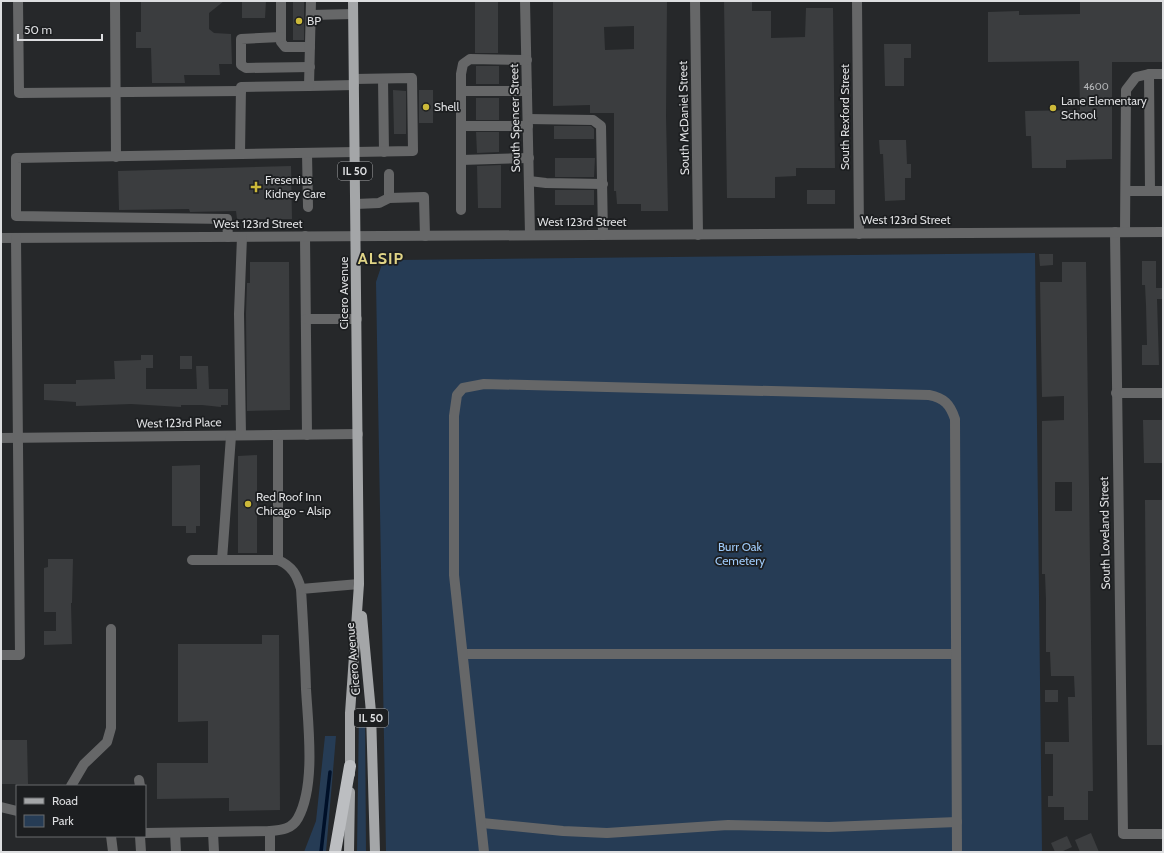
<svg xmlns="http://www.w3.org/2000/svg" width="1164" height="853" font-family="Cabin,sans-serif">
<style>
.green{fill:#263c55}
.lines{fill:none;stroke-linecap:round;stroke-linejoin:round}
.stream{stroke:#001028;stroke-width:3.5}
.building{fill:#3b3d3f;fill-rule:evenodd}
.minor{stroke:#666768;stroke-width:10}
.major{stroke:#a4a6a8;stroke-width:10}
.highway{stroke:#bcbec1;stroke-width:12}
.poi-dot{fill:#ccb939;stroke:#1c1e20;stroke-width:1.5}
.labels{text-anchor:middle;stroke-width:3.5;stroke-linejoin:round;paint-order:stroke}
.number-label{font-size:10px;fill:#b4b6b8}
.shield{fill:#1c1e20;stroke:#a3a4a6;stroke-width:1}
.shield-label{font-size:11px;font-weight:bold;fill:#dddee0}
.poi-label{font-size:12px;fill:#dddee0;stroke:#1c1e20;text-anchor:start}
.street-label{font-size:12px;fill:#dddee0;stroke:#1c1e20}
.park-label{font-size:12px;fill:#9ecaf9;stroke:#1c1e20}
.district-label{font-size:16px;font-weight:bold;letter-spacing:1px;fill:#e0d486;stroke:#1c1e20}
</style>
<rect width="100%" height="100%" fill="#26282a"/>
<g class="green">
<path d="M396,253L397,260L1035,253L1042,852H386L376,282L382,264Z"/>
<path d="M359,710H365L366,852H357Z"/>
<path d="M325,736H336L326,852H304L316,821Z"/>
</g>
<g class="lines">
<path class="stream" d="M321,852L330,772"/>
</g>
<g class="building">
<path d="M141,1H224L209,13V29L214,33L231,34L232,64H219L220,75H184L185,83H152L151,48H136V32H141Z"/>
<path d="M242,1H266L265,18H242Z"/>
<rect x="293" y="1" width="11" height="39"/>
<rect x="475" y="1" width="23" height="52"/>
<path d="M553,1H667L666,116L668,211H641V204H617L616,191H614V113H590V105L553,106ZM634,26V49L605,50L604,27Z"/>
<path d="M724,1H752V11H771V38L805,37L806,8H833L835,168H796V176L775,177V198H727Z"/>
<path d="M1080,1H1163V62H1112V159L1066,160V168H1032L1031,136H1026L1025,111L1080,110L1079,61L988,62V12L1019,11V15L1080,14Z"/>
<path d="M884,44H911V58H904V86H885Z"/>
<rect x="476" y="66" width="23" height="18"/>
<path d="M393,90L406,91V134H394Z"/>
<rect x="419" y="90" width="14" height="33"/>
<rect x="476" y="98" width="23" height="22"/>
<path d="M554,126H591L594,129V139H554Z"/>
<path d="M476,132H499V152L477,153Z"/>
<path d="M879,140H906L907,164H911V178H905V200L885,201L883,154H880Z"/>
<path d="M555,158H595L594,177H555Z"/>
<path d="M501,165V208H478L477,166Z"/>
<path d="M291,166L292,219H237L236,211L190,212L189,209L119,210L118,171Z"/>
<rect x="555" y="190" width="39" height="15"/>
<rect x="807" y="190" width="28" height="14"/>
<path d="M1039,254H1053V265L1040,266Z"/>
<path d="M1142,261H1156V288H1163V299H1157L1159,365H1142V345H1147L1146,305L1145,285H1142Z"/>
<path d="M250,262H289L290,410L247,411L246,314L247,283H250Z"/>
<path d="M1062,262H1086L1093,791H1088V820H1064V807H1048V796H1053V754H1045V742H1069L1068,697H1075L1074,676H1051L1050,652H1046V600L1045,574H1042V421L1064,420V396L1042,397L1040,282H1062ZM1055,482H1072V511H1055Z"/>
<path d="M141,355H153V368H146V389H197L196,366H208L209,389H228V405H221V407L202,405H181V407L131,404L76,406V402L44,400V384H76V380L115,379L114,361L141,360Z"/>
<rect x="180" y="356" width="12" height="13"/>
<path d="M1143,420H1163V463H1144Z"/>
<path d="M257,455V553H238V456Z"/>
<path d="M200,465V526H196V533H186V526H172V466Z"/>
<path d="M1145,500H1163V745H1147Z"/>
<path d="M48,559H73L72,603H71L72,644L44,645V631H56V612H44V568L48,567Z"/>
<path d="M262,635H279L280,810L229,811V798L157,799V763H208V721L178,722V644H262Z"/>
<rect x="1045" y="690" width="13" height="12"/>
<path d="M1,740H27L28,784H1Z"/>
<path d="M1091,833L1099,852H1080L1075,840Z"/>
<path d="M1067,836L1072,847L1061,852H1055L1051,843Z"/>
</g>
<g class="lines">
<g class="minor">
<path d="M18,1L19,93L241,91"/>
<path d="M115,1L116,157"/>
<path d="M281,1V42L285,47H310"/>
<path d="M311,1L309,86L354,85"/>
<path d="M525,1L530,235"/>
<path d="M695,1L698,235"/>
<path d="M857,1L859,234"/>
<path d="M311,15L353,14"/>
<path d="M281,37L241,39V65L246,68L310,67"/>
<path d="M1149,74L1150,191"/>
<path d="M383,79L384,152"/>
<path d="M461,91H527"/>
<path d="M528,119L593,120L601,126L603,235"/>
<path d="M461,126H528"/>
<path d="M307,153L308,207"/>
<path d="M240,154L241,87L309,86"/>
<path d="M461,160L529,158"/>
<path d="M389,174V198"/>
<path d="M529,181L546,183L603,184"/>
<path d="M1126,191H1163"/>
<path d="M356,204L379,203L389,198L424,197L425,236"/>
<path d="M461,210V74L463,64L470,59L527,60"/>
<path d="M1115,232L1123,834H1163"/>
<path d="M1125,232L1126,90L1136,77L1149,74H1163"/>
<path d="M305,236L307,435"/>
<path d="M228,237L227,219L16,216V158L413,151L412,78L354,79"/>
<path d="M1,238L1163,232"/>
<path d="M306,319H357"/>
<path d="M1116,393H1163"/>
<path d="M241,435L239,314L242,237"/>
<path d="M278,435V560"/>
<path d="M1,438L358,434"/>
<path d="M192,560H278C292,566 297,575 301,589"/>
<path d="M222,560L231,436"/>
<path d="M464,654H956"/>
<path d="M1,655H20L16,238"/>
<path d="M139,780L140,786"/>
<path d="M71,786L84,764L107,742L111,728V629"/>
<path d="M1,807L17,811"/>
<path d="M482,823L563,831L607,833L728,825L829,827L957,822"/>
<path d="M213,832L214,852"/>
<path d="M145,833L270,831C282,830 292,829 298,818C316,785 308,725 306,689C305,655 303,622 301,589L359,584"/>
<path d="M175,833L176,852"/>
<path d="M111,836L113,852"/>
<path d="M140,836L141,852"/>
<path d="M270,852V831"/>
<path d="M484,852L454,575V416L457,395L463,388L484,384L929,395C944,398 950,404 955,419L957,852"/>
</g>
<g class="major">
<path d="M362,616L371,712L375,852"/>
<path d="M350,774V713L359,584L353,1"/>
<path d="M349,852L350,792"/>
</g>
<path class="highway" d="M335,852L350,766"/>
</g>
<g class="poi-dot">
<circle cx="299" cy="21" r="4"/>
<circle cx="426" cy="107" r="4"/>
<circle cx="1053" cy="108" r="4"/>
<path d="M254 181h4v4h4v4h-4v4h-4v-4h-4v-4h4z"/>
<circle cx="248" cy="504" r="4"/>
</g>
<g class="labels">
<g class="number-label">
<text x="1096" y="90">4600</text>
</g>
<g class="shield">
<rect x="338" y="162" width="34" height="18" rx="3"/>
<rect x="354" y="709" width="34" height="18" rx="3"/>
</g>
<g class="shield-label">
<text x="355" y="175">IL 50</text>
<text x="371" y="722">IL 50</text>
</g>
<g class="poi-label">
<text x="307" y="25">BP</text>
<text x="1061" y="105">Lane Elementary<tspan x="1061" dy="14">School</tspan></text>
<text x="434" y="111">Shell</text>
<text x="265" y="184">Fresenius<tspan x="265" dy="14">Kidney Care</tspan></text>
<text x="256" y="501">Red Roof Inn<tspan x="256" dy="14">Chicago - Alsip</tspan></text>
</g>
<g class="street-label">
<text transform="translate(845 117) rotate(-90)" y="4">South Rexford Street</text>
<text transform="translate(515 118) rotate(-91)" y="4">South Spencer Street</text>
<text transform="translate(684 118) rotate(-91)" y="4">South McDaniel Street</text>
<text x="906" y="224">West 123rd Street</text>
<text x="582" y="226">West 123rd Street</text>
<text x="258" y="228">West 123rd Street</text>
<text transform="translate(344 293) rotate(-90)" y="4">Cicero Avenue</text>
<text transform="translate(179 423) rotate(-1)" y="4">West 123rd Place</text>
<text transform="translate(1105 533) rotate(-91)" y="4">South Loveland Street</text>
<text transform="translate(353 659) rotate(-95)" y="4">Cicero Avenue</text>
</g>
<g class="park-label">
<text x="740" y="551">Burr Oak<tspan x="740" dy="14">Cemetery</tspan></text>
</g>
<g class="district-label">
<text x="381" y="264">ALSIP</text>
</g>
</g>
<rect width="1164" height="853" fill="none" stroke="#dddee0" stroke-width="4"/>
<rect x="16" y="785" width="130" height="52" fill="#1c1e20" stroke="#696b6d"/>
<rect x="24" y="798" width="20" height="6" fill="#a4a6a8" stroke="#696b6d"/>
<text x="52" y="805" font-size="12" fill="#dddee0">Road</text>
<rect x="24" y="815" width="20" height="12" fill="#263c55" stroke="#696b6d"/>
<text x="52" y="825" font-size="12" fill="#dddee0">Park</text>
<path d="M18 34v6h84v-6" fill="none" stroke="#dddee0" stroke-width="2"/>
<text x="24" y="34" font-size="12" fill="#dddee0" stroke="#1c1e20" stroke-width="3" paint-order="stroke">50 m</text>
</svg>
